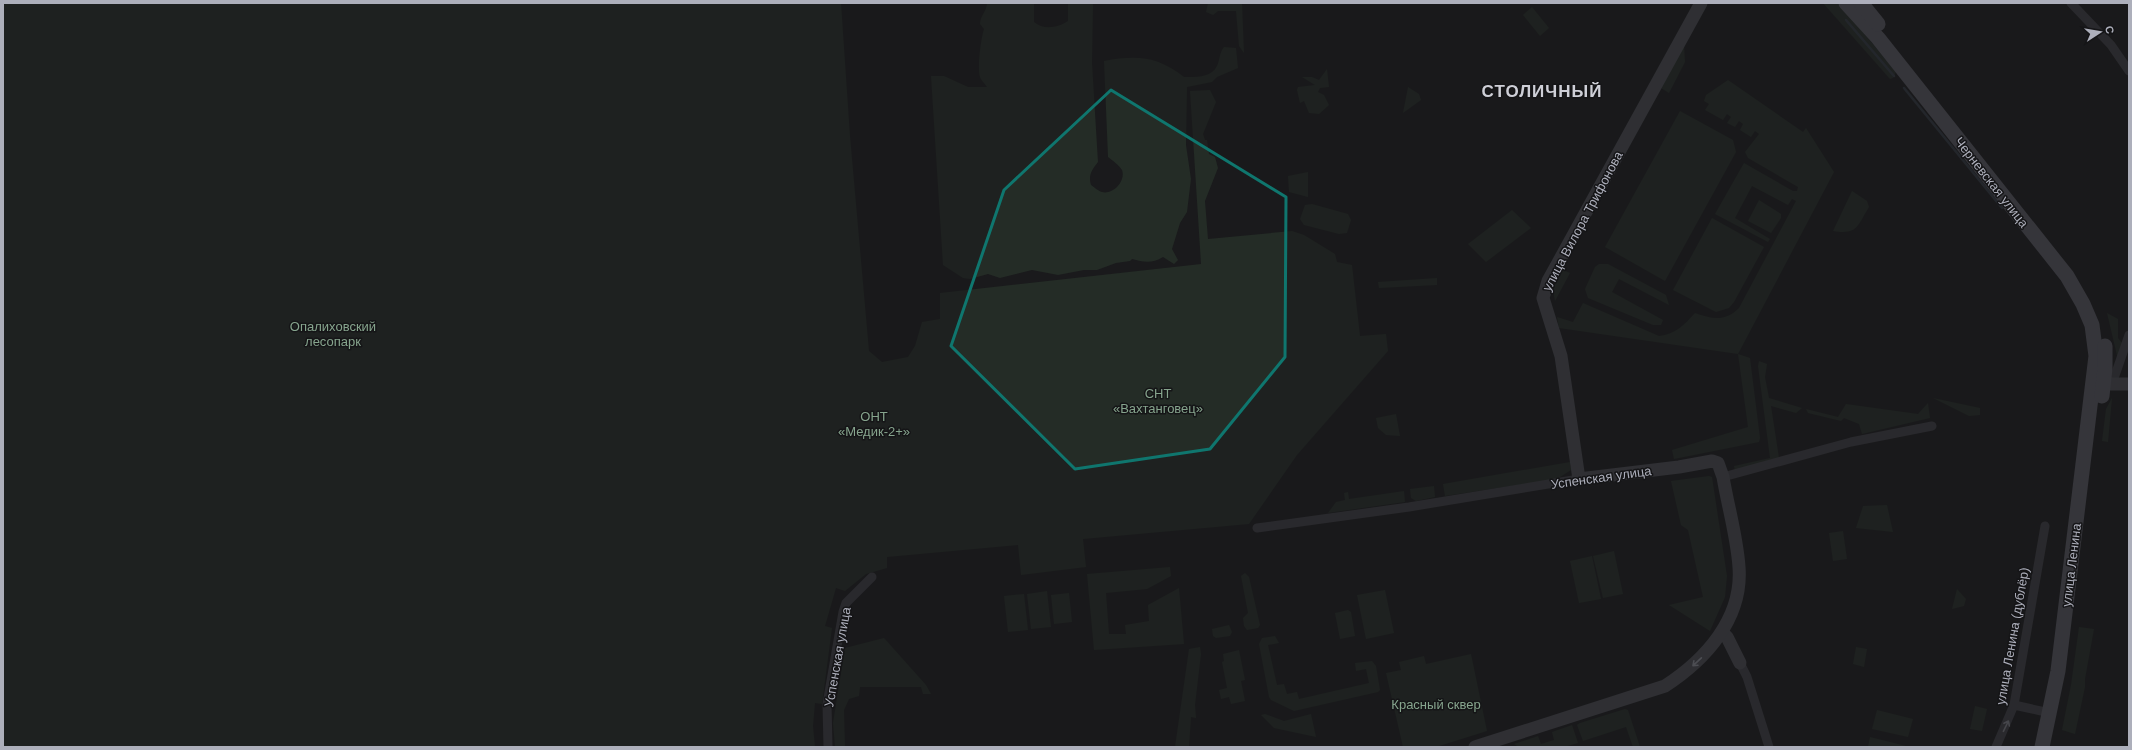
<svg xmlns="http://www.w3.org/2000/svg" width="2132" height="750" font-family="Helvetica,sans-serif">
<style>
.green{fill:#242c26}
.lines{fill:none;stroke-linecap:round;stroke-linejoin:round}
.stream{stroke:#30363f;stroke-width:2.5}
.street{stroke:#3d3d43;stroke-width:9}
.secondary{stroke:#494a51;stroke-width:13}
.primary{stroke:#575760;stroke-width:15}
.oneway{stroke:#8a8c96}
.oneway2{stroke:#7b7c85}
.marked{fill:none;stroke:#0f766e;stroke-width:3;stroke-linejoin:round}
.labels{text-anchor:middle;stroke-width:3;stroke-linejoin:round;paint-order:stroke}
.street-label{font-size:13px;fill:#adafbb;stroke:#151517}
.park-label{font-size:13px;fill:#86a48d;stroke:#151517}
.district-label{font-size:17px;font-weight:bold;letter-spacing:1px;fill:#cecfd7;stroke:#151517}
</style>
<rect width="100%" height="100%" fill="#1a1a1c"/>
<g class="green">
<path d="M3,3H841L850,136L869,351L882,362L908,357L915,346L922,322L940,319V293L1201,264L1190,91L1210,90L1216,102L1203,134L1205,140H1207L1209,154L1215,157L1218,168L1205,201L1208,239L1292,231L1304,235L1335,254L1337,262L1352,265L1360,336L1386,334L1388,351L1297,455L1249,524L1083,539L1086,567L1021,575L1018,545L887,557V568L866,574L845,591L836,588L825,626L832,628L822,704L815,703L813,726L815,747H3Z"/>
<path d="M987,3H1034V22C1043,30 1058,28 1068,21V3H1093L1092,63L1098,162C1092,170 1088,175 1091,185C1094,187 1098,191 1102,192C1113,195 1126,181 1122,170C1119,165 1113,161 1108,157L1104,61C1137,55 1157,56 1184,77C1196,77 1211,78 1217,66C1220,60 1219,53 1224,47L1236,48L1238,68L1217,77L1212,82L1187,87L1186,145L1191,179L1187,212L1180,223L1172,249L1178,260L1174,264L1163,257C1152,264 1143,262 1132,259L1130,261L1116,263L1097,270H1084L1058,275L1032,270L1000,278L988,274L970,279L963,278L943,265L931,76H944L968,87H987C985,84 981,80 980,77C977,68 981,38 984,29L980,24C980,16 987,11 987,3Z"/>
<path d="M1208,3H1242L1244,53L1239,46L1236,11H1218L1213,15L1206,12Z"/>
<path d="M1823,3H1839L1896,72L1893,78L1890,79Z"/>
<path d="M1532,7L1549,28L1540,36L1523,15Z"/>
<path d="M1684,45L1685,62L1669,93L1661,88Z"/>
<path d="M1327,69L1329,87L1320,88L1318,92L1324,95L1329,105L1319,114L1309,113L1304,101L1300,103L1297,90L1298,87L1315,85L1302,77H1312L1319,80Z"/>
<path d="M1728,80L1803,132L1806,128L1834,172L1738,354L1750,358L1760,438L1759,442L1674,459L1672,450L1748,427L1738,354L1559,328L1557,317L1573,322L1583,303L1659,336C1676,334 1684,325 1695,313C1712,319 1725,322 1739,308L1796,201L1792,199L1788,205L1752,186L1735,218L1770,239L1768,242L1715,214L1744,163L1793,191H1797L1798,187L1748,158L1745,152L1759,134L1755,131L1751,137L1740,130L1743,124L1739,121L1735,127L1727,123L1731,117L1727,114L1723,120L1705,110L1709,104L1704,101L1706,95Z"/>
<path d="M1408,87L1419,94L1421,100L1403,113Z"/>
<path d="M1680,111L1733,140L1736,152L1665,281L1605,247Z"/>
<path d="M1308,172V197L1289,192L1288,176Z"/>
<path d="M1852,191L1867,201L1869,207C1857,226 1858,235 1833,231Z"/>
<path d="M1759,200L1781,214V218L1771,233L1748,221Z"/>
<path d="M1312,204L1348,214L1351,220L1347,233L1339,234L1304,225L1300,219L1305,205Z"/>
<path d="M1512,210L1531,228L1486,262L1468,244Z"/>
<path d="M1712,218L1764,247L1734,302L1729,308L1716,312L1673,290Z"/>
<path d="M1599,264H1608L1666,295L1669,305L1619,279L1612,292L1663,320L1661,325H1653L1588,298L1585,289L1595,267Z"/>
<path d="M1561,269L1570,273L1555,301L1553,290Z"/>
<path d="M1437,278V285L1379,288L1378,282Z"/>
<path d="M2107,313L2118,319V338L2122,343L2119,364Z"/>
<path d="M1759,361L1767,364L1765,377L1769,398L1802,408L1796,413L1771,406L1779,458L1735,471L1734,466L1770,458L1758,366Z"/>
<path d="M1933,398L1980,408V415L1969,416Z"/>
<path d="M2112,398L2108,442L2102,441L2106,409Z"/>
<path d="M1928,403L1930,418L1862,434L1859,424L1844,418L1841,421L1808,413L1806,409L1838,417L1846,404L1918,414Z"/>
<path d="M1396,414L1400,436L1386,435L1378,428L1376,418Z"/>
<path d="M1570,462L1571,470L1557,479L1445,496L1443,484Z"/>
<path d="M1709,476L1712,477L1727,576L1725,597L1710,631L1669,605L1703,597L1688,530L1681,525L1671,481Z"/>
<path d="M1434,486L1435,497L1416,501L1411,498L1410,489Z"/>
<path d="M1404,491L1405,502L1328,513L1336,502L1345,500L1344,493L1348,492L1349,499Z"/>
<path d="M1887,505L1893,532L1856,528L1863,506Z"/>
<path d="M1843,531L1847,559L1833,561L1829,533Z"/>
<path d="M1614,551L1623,594L1603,598L1593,556Z"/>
<path d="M1592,556L1601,599L1579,603L1570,561Z"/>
<path d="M1170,567L1171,576L1147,589L1106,593L1109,634H1126L1125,625L1149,621L1148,605L1179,588L1184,644L1094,650L1087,574Z"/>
<path d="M1245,573L1249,577L1260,625L1258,628L1247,630L1244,626L1243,618L1248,613L1241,576Z"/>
<path d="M1957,589L1966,599L1964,606L1952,609Z"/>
<path d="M1385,590L1394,633L1366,639L1357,595Z"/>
<path d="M1047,591L1051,627L1031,629L1027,594Z"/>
<path d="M1069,593L1072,622L1054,624L1051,595Z"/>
<path d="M1024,594L1028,630L1008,632L1004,596Z"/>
<path d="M1348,610L1351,612L1355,636L1340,639L1335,613Z"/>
<path d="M1229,625L1232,632L1230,636L1216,638L1213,636L1212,629Z"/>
<path d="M2079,627L2094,629L2085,679V687L2075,734L2062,730L2071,685Z"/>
<path d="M1275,636L1279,643L1268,645L1277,685L1284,684L1287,694L1297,692L1299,699L1369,683L1366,669L1356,671L1355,663L1372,661L1376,666L1380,690L1378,692L1294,711L1271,700L1269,697L1259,644L1262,638Z"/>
<path d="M884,638L926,685L931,694H923L921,687H860L859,696L849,699L844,710L845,747H835L833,723L845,648Z"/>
<path d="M1200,647L1201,654L1195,705L1196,718L1191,717L1189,747H1175L1189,649Z"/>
<path d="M1856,647L1867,649L1864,667L1853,664Z"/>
<path d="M1239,650L1245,680L1241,681L1245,701L1231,704L1229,697L1221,699L1219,690L1227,688L1222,662L1224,661L1223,654Z"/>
<path d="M1471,654L1487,731L1436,747H1403L1386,673L1401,670L1399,662L1424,656L1426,664Z"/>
<path d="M1975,706L1987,709L1982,731L1970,729Z"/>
<path d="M1625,709L1628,710L1640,747H1633L1626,727L1583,741L1577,725L1580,723Z"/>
<path d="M1877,710L1913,719L1908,737L1872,729Z"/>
<path d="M1265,714L1284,721L1311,714L1316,737L1274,728L1261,715Z"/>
<path d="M1572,725L1578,743L1564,747H1519L1514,744L1538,736L1541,744L1554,740L1552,732Z"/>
<path d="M1870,737L1906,746L1905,747H1868Z"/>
</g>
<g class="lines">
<g class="stream">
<path d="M1846,20L1894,76"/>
<path d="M1904,88L2002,208"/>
</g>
<g class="street">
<path d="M2071,3L2111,45L2129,71"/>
<path d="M2112,384L2129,335"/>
<path d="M1723,477L1851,442L1932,426"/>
<path d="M1257,528L1409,507L1579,479"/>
<path d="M1740,663L1747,677L1769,747"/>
<path d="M2014,705L2050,713"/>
<path d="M828,747L827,704L843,612L846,603L872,577"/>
<path d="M1996,747L2014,705L2045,526"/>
</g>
<g class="secondary">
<path d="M2093,381L2112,384H2129"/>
<path d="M1722,632L1727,637L1740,663"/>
<path d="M1475,747L1665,686C1705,660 1743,619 1739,567C1737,537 1728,507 1723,477L1718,463L1712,461L1679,467L1579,479L1561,356L1543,298L1548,281L1701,3"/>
</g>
<g class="primary">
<path d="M1846,3L1878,38L2067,276L2083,304L2092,325L2096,356L2058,671L2042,747"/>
<path d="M1861,3L1878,24"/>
<path d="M2102,396L2105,368V346"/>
</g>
</g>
<defs><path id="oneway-shaft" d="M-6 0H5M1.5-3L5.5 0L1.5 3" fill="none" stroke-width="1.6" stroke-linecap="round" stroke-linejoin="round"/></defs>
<use class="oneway" href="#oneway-shaft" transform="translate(1697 662) rotate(137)"/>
<use class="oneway2" href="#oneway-shaft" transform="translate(2006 726) rotate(-64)"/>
<path d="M0 0H2132V750H0ZM1111,90L1286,197L1285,357L1210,449L1075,469L951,346L1004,190Z" fill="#1a1a1c" fill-opacity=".55" fill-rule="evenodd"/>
<path class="marked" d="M1111,90L1286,197L1285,357L1210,449L1075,469L951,346L1004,190Z"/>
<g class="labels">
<g class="street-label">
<text transform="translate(1992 182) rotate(52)" y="5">Черневская улица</text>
<text transform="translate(1582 221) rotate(-62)" y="5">улица Вилора Трифонова</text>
<text transform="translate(1601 477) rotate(-8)" y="5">Успенская улица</text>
<text transform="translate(2071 565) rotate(-83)" y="5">улица Ленина</text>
<text transform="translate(2012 636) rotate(-80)" y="5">улица Ленина (дублёр)</text>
<text transform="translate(837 657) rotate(-80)" y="5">Успенская улица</text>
</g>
<g class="park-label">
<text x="333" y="331">Опалиховский<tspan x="333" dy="15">лесопарк</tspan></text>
<text x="1158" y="398">СНТ<tspan x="1158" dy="15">«Вахтанговец»</tspan></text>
<text x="874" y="421">ОНТ<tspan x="874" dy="15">«Медик-2+»</tspan></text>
<text x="1436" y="709">Красный сквер</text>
</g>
<g class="district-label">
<text x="1542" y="97">СТОЛИЧНЫЙ</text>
</g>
</g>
<rect width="2132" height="750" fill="none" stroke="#adafbb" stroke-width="8"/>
<g transform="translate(2100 32) rotate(78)" stroke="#151517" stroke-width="3" paint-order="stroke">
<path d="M0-3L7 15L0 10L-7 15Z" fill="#adafbb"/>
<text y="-6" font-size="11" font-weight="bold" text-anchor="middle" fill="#adafbb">С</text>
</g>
</svg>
